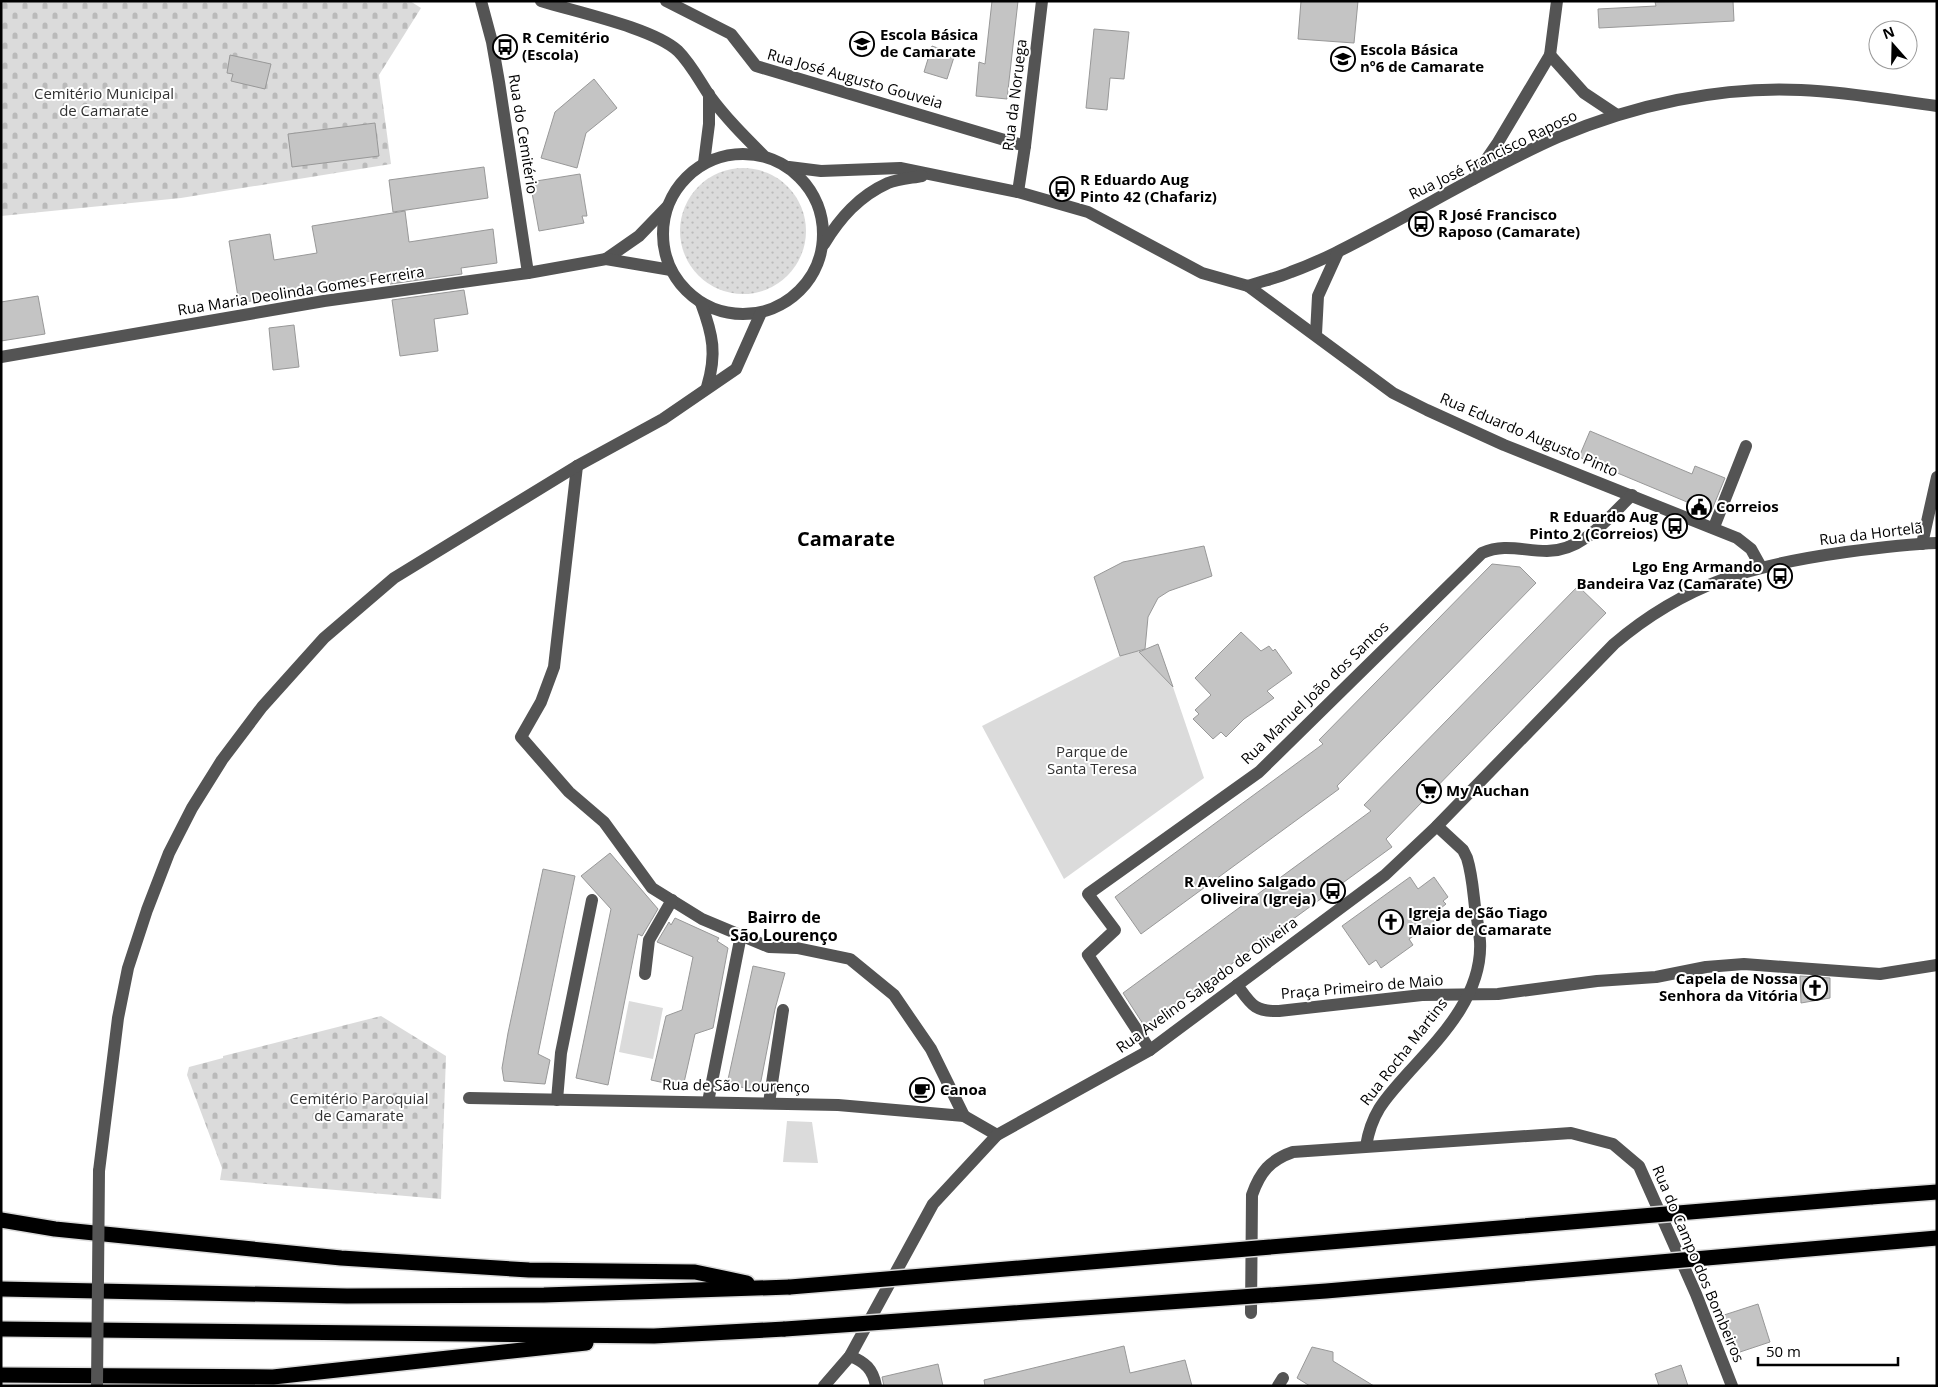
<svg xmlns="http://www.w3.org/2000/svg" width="1938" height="1387" font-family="'Open Sans',sans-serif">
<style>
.grass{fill:url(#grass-dots)}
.cemetery{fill:url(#cemetery-stones)}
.park{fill:#dbdbdb}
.building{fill:#c4c4c4;stroke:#989898}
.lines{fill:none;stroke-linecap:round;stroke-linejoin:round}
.highway-casing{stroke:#dbdbdb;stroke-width:18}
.minor{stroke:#545454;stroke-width:12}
.highway{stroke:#000;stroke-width:15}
.highway-bridge-casing{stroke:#dbdbdb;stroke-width:18;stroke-linecap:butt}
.minor-bridge{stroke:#545454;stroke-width:12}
.highway-bridge{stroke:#000;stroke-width:15}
.labels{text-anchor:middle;stroke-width:4;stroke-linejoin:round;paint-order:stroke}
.poi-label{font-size:15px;font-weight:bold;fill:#000;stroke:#fff;text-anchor:start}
.street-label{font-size:15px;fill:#000;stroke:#fff}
.park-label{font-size:15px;fill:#323232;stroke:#fff}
.neighbourhood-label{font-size:16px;font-weight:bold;fill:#000;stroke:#fff}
.district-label{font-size:20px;font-weight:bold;fill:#000;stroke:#fff}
</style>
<defs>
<pattern id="grass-dots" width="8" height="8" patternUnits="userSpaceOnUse" patternTransform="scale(1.25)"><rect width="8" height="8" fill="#dbdbdb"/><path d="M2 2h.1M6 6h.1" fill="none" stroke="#bababa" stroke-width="1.8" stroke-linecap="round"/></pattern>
<pattern id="cemetery-stones" width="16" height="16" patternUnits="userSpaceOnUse" patternTransform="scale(1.25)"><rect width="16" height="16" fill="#dbdbdb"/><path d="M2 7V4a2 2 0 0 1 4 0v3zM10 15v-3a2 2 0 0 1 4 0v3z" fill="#bababa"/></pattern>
</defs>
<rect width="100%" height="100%" fill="#fff"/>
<circle class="grass" cx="743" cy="231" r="63"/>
<g class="cemetery">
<path d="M1,1H410L421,8L379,75L391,164L181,198L1,216Z"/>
<path d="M381,1016L446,1056L441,1199L220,1180L222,1168L187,1075L189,1067L223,1058V1056Z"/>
</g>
<g class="park">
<path d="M1138,651L1173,687L1204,778L1064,879L982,726L1120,656Z"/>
<path d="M629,1001L663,1008L653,1059L619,1052Z"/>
<path d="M787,1121L812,1122L818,1163L783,1162Z"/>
</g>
<g class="building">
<path d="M992,1H1018L1007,99L976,96L979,62L985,64Z"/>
<path d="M1301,1H1358L1354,43L1298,39Z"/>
<path d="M1733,1L1734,21L1599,28L1598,9L1656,6L1655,2Z"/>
<path d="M1094,29L1129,32L1124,79L1110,78L1107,110L1086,108Z"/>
<path d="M932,46L955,54L947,79L924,72Z"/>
<path d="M230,55L271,64L265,89L231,81L233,74L227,73Z"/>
<path d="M594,79L617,108L586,133L577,168L541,158L555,112Z"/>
<path d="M375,123L379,156L292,167L288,134Z"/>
<path d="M484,167L488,198L393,212L389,180Z"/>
<path d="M580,174L587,216H582L584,223L539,231L530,182Z"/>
<path d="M405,211L409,242L493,229L497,263L461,268L462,274L390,284L389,278L239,303L229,241L270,234L274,260L317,253L312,226Z"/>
<path d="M464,290L468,314L434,319L438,351L400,356L392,300Z"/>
<path d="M38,296L45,334L1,341V302Z"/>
<path d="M294,325L299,367L273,370L269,328Z"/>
<path d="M1590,431L1692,474L1695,466L1725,478L1711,512L1579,457Z"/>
<path d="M1204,546L1212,576L1169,591L1158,598L1148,617L1145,649L1120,656L1094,577L1123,562Z"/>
<path d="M1492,564L1520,567L1536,583L1337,786L1339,789L1141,934L1115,897L1323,744L1319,740Z"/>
<path d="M1578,586L1606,613L1386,839L1392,847L1145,1027L1123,993L1371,811L1364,805Z"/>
<path d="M1241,632L1261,651L1269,646L1273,651L1275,649L1292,673L1267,691L1274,698L1244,719L1226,737L1221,732L1213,739L1193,719L1199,714L1195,710L1211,695L1195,678Z"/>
<path d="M1158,644L1173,687L1139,652Z"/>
<path d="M610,853L658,909L642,936L638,934L608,1085L576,1078L611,909L581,876Z"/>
<path d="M543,869L575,876L538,1054L550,1060L545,1084L504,1081L502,1068L508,1033Z"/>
<path d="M1410,877L1418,889L1434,877L1448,897L1443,901L1446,904L1436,912L1440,918L1409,939L1413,945L1381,968L1376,960L1369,965L1342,926Z"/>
<path d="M675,918L719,938L717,941L728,948L713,1028L695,1034L683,1087L651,1080L666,1016L682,1010L693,957L657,942L669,922L671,925Z"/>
<path d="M753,966L785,973L775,1009L759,1091L727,1084Z"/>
<path d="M1800,976L1830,978V998L1801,1003Z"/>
<path d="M1758,1304L1770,1342L1734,1354L1721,1316Z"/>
<path d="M1124,1346L1130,1373L1185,1360L1192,1386H985L984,1380Z"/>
<path d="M1312,1347L1333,1352V1361L1374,1386H1310L1297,1378Z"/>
<path d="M938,1364L943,1386H884L882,1377Z"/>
<path d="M1681,1365L1688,1386H1659L1655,1374Z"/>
</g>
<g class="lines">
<defs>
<g id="highway">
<path d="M1871,1197L1937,1192"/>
<path d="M1,1220L55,1229L341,1258L529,1270L695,1272L747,1283"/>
<path d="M1,1289L347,1296L544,1295L790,1287"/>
<path d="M1,1329L654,1336L785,1329"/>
<path d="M1,1375L273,1377L586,1343"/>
</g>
</defs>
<use href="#highway" class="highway-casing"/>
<g class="minor">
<path d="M481,1L492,42L499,82L528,273"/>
<path d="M541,1C576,12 653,28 678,51C691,64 699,80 709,95C725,117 744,136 763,155"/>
<path d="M666,1L731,34L756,66L1025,146"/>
<path d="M1550,55L1584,93L1617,115"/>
<circle cx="743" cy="234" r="80"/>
<path d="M704,163L709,124V94"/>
<path d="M789,167L821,171L900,168L1018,192L1088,212L1202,273L1248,286L1393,393L1427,410L1504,445L1737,538L1751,549L1761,567"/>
<path d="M1473,179L1497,144L1550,55L1557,1"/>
<path d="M1018,192L1025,146L1042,1"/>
<path d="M824,244C840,218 859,196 888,183C898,179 912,178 922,176"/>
<path d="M606,259L639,236L667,207"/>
<path d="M1248,286C1262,281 1277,278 1291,272C1324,260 1355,243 1387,226C1443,196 1499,163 1558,137C1633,105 1720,86 1801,90C1847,92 1892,100 1937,106"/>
<path d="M701,303C713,335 717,354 707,387"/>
<path d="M1316,334L1318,296L1338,252"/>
<path d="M1,357L324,301L528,273L606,259L671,270"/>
<path d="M577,466L554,667L541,702L521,737L569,792L604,822L652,888L702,919L769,947L797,948L850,959L894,995L931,1049L964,1116"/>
<path d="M1714,527L1746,446"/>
<path d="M1922,544L1937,477"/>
<path d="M645,974L649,940L672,900"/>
<path d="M1237,985C1251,1004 1254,1012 1279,1011L1422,995L1498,994L1597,981L1656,977L1706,967L1744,964L1880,974L1937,965"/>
<path d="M1150,1050L1088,955L1115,930L1088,894L1259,772L1482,553C1505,543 1523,551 1547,551C1583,551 1608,518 1632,495"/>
<path d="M469,1098L838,1105L964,1116L997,1135"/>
<path d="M557,1100L561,1053L592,900"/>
<path d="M708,1102L741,935"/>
<path d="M769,1103L783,1010"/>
<path d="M1366,1146C1372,1111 1386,1098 1409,1072C1442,1036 1483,994 1480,941C1479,930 1477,918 1475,907C1473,890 1472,874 1467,858L1463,850L1437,826"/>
<path d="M99,1171L118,1018L128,968L147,910L169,853L192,808L222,760L262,707L324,638L394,578L577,466L663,419L736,369L760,315"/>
<path d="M1251,1313L1252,1195C1260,1172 1270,1160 1293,1152L1571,1133L1613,1144L1639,1166L1696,1294L1732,1386"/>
<path d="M850,1356C865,1362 873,1369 876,1386"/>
<path d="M824,1386L850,1356L933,1204L997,1135L1150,1050L1385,875L1437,826L1614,644C1687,582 1753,565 1846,552C1876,548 1907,544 1937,543"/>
<path d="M1278,1386L1283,1378"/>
</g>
<use href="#highway" class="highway"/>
<defs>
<g id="highway-bridge">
<path d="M790,1287L1871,1197"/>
<path d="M785,1329L1326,1291L1937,1238"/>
</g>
</defs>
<use href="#highway-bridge" class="highway-bridge-casing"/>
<path class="minor-bridge" d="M97,1386L99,1171"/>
<use href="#highway-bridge" class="highway-bridge"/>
</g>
<defs>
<symbol id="school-ring" viewBox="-11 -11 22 22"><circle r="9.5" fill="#fff" stroke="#000" stroke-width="1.5"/><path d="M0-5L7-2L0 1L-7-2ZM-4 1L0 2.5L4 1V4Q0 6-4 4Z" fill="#000"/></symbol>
<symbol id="bus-ring" viewBox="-11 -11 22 22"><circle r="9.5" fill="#fff" stroke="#000" stroke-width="1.5"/><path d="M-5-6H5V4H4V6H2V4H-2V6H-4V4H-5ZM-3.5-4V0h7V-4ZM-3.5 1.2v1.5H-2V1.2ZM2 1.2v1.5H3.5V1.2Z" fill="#000"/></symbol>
<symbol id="civic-ring" viewBox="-11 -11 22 22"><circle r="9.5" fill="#fff" stroke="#000" stroke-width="1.5"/><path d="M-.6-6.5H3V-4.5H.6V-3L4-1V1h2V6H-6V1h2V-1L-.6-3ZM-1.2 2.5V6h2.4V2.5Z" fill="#000"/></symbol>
<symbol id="supermarket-ring" viewBox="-11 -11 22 22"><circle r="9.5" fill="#fff" stroke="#000" stroke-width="1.5"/><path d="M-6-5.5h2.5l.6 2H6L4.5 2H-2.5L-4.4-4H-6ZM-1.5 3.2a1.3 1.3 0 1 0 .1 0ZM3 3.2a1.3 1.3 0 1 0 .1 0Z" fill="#000"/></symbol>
<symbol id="church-ring" viewBox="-11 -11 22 22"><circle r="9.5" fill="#fff" stroke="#000" stroke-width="1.5"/><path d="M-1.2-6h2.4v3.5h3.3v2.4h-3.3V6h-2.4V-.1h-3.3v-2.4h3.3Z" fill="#000"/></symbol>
<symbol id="cafe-ring" viewBox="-11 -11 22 22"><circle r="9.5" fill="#fff" stroke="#000" stroke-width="1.5"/><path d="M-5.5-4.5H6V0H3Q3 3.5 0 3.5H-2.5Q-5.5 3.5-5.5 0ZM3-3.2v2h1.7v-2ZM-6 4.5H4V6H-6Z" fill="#000"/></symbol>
</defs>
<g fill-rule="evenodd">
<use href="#school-ring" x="848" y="30" width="28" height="28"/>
<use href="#bus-ring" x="491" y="33" width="28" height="28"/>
<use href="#school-ring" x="1329" y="45" width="28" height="28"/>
<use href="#bus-ring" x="1048" y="175" width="28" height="28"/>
<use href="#bus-ring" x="1407" y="210" width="28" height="28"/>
<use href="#civic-ring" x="1685" y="493" width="28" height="28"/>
<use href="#bus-ring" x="1661" y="512" width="28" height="28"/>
<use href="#bus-ring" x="1766" y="562" width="28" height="28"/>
<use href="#supermarket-ring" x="1415" y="777" width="28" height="28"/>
<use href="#bus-ring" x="1319" y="877" width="28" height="28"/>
<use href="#church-ring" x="1377" y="908" width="28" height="28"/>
<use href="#church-ring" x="1801" y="974" width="28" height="28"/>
<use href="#cafe-ring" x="908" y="1076" width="28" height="28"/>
</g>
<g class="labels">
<g class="poi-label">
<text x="880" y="40">Escola Básica<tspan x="880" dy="17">de Camarate</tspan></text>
<text x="522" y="43">R Cemitério<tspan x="522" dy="17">(Escola)</tspan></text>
<text x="1360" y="55">Escola Básica<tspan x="1360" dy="17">nº6 de Camarate</tspan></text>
<text x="1080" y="185">R Eduardo Aug<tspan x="1080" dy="17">Pinto 42 (Chafariz)</tspan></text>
<text x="1438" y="220">R José Francisco<tspan x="1438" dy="17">Raposo (Camarate)</tspan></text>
<text x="1716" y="512">Correios</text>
<text x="1658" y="522" text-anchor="end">R Eduardo Aug<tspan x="1658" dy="17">Pinto 2 (Correios)</tspan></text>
<text x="1762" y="572" text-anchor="end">Lgo Eng Armando<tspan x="1762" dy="17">Bandeira Vaz (Camarate)</tspan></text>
<text x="1446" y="796">My Auchan</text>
<text x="1316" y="887" text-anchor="end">R Avelino Salgado<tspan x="1316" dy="17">Oliveira (Igreja)</tspan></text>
<text x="1408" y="918">Igreja de São Tiago<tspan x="1408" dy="17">Maior de Camarate</tspan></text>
<text x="1798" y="984" text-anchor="end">Capela de Nossa<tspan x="1798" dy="17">Senhora da Vitória</tspan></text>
<text x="940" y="1095">Canoa</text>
</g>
<g class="street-label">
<text transform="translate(855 79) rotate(16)" y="5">Rua José Augusto Gouveia</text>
<text transform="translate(1015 95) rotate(-83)" y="5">Rua da Noruega</text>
<text transform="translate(523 134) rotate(81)" y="5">Rua do Cemitério</text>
<text transform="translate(1493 155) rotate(-26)" y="5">Rua José Francisco Raposo</text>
<text transform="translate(301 291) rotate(-9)" y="5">Rua Maria Deolinda Gomes Ferreira</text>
<text transform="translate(1529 435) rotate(23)" y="5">Rua Eduardo Augusto Pinto</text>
<text transform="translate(1871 534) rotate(-7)" y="5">Rua da Hortelã</text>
<text transform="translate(1315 693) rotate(-44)" y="5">Rua Manuel João dos Santos</text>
<text transform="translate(1207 985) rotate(-36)" y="5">Rua Avelino Salgado de Oliveira</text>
<text transform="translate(1362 987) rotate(-5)" y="5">Praça Primeiro de Maio</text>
<text transform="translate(1404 1052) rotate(-52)" y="5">Rua Rocha Martins</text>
<text transform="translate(736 1086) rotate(1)" y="5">Rua de São Lourenço</text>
<text transform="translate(1698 1264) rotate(67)" y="5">Rua do Campo dos Bombeiros</text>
</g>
<g class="park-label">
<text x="104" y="99">Cemitério Municipal<tspan x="104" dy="17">de Camarate</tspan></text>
<text x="1092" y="757">Parque de<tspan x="1092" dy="17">Santa Teresa</tspan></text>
<text x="359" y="1104">Cemitério Paroquial<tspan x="359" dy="17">de Camarate</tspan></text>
</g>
<g class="neighbourhood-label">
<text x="784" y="923">Bairro de<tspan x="784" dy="18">São Lourenço</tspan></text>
</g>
<g class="district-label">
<text x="846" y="546">Camarate</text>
</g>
</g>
<rect width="1938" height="1387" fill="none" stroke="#000000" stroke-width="5"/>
<g transform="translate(1893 45) rotate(340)"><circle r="24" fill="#ffffff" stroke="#999999"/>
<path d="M0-4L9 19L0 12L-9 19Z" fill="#000000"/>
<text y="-8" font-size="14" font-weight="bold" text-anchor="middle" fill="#000000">N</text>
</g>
<path d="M1758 1357v8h140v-8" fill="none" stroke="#000000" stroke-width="2.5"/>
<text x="1766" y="1357" font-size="15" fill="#000000" stroke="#ffffff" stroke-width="4" paint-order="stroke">50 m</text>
</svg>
